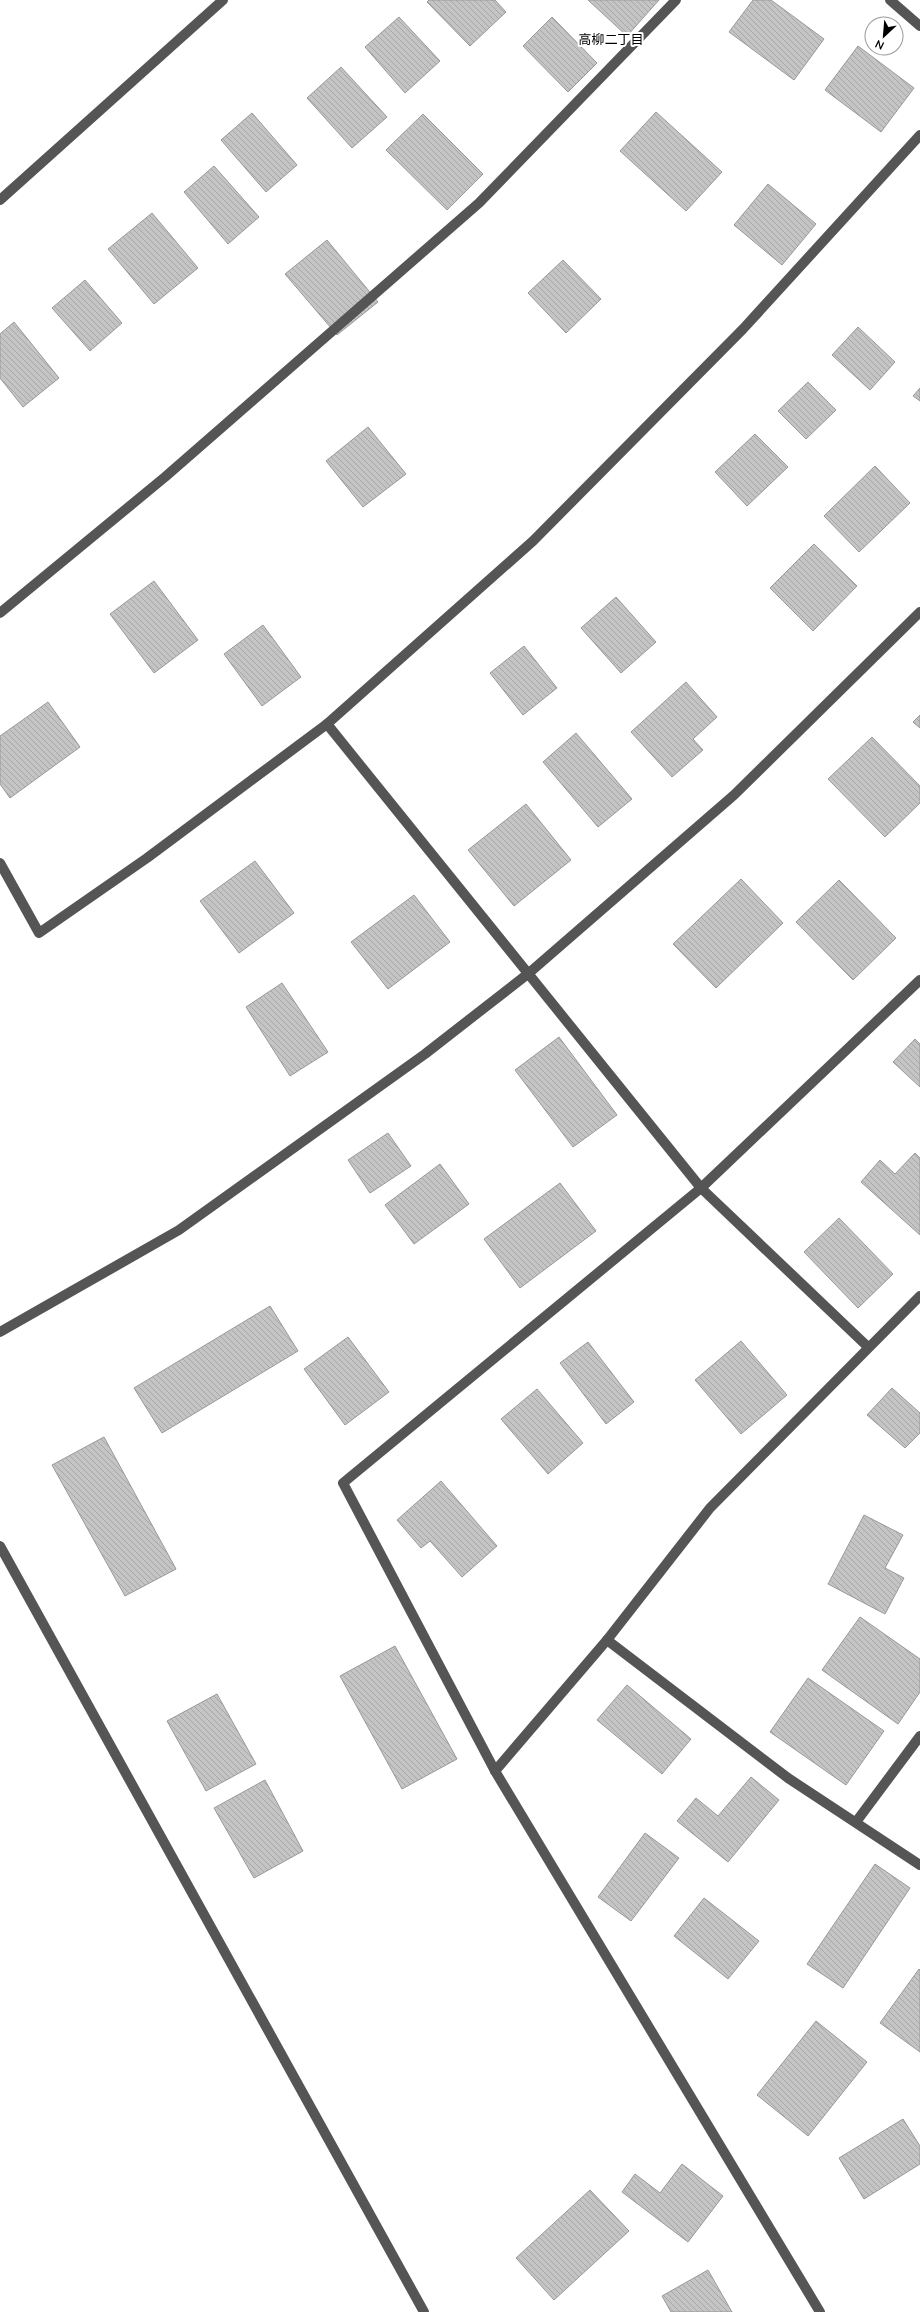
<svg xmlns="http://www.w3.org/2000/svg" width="920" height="2312" font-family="Mulish,'Noto Sans JP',sans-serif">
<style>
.building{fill:url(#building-back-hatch);stroke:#999}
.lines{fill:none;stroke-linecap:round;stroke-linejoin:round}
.minor{stroke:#555;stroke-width:10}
.labels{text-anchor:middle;stroke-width:4;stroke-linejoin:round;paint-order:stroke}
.neighbourhood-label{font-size:13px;fill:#000;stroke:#fff}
</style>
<defs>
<pattern id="building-back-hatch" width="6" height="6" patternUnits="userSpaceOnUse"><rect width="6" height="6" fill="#c4c4c4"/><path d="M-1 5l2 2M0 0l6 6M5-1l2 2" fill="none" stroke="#a7a7a7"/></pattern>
</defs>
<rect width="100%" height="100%" fill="#fff"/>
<g class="building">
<path d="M429,0H495L506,12L470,46L427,2Z"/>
<path d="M588,0H659L627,36Z"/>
<path d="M753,0H771L824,39L794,80L729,32Z"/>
<path d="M399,17L440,61L405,93L365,47Z"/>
<path d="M552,17L597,63L568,92L523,46Z"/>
<path d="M858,46L914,88L881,132L825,90Z"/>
<path d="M341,67L387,117L352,148L307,98Z"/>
<path d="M656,112L722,172L686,211L620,151Z"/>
<path d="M252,113L297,165L266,192L221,140Z"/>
<path d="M423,114L483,174L447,210L386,150Z"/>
<path d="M214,166L259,217L228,244L184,192Z"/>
<path d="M768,184L816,224L782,265L734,225Z"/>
<path d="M152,213L198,268L154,304L108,249Z"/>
<path d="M327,240L378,302L337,335L285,274Z"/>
<path d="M563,260L601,299L566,333L528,293Z"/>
<path d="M85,280L122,323L90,351L52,308Z"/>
<path d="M14,322L59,378L23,407L0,378V334Z"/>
<path d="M858,327L895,362L870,390L832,355Z"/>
<path d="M808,382L836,410L806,439L778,411Z"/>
<path d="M920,388V401L913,396Z"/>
<path d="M368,427L406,474L363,507L326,461Z"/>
<path d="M755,434L788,467L747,506L715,472Z"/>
<path d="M875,466L910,503L859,552L824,516Z"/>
<path d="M814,544L857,586L813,631L770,588Z"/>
<path d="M154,581L198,640L154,673L110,614Z"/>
<path d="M616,597L656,642L621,673L581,628Z"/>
<path d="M263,625L301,677L262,706L224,654Z"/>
<path d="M524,646L557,688L523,715L490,673Z"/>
<path d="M686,682L717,717L693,739L703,750L672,777L631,732Z"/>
<path d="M48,702L80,747L10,798L0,784V736Z"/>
<path d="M920,715V728L913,722Z"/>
<path d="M576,733L632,799L598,827L543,762Z"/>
<path d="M872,737L920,786V803L885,837L828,779Z"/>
<path d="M526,804L571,860L514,906L468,850Z"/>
<path d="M255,861L294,913L239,953L200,901Z"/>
<path d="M741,879L783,923L716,988L673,944Z"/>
<path d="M839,880L896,938L853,980L796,922Z"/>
<path d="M414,895L450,942L388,989L351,942Z"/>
<path d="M282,983L328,1052L290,1076L246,1007Z"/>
<path d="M559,1037L617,1115L573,1147L515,1070Z"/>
<path d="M915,1039L920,1044V1087L893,1062Z"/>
<path d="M388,1133L411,1166L370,1193L348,1160Z"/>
<path d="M915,1153L920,1158V1235L861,1182L880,1160L895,1174Z"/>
<path d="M440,1164L469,1204L414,1244L385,1205Z"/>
<path d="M560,1183L596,1231L520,1288L484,1239Z"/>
<path d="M839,1218L893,1274L858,1308L804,1252Z"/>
<path d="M270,1306L298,1351L162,1433L134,1388Z"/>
<path d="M348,1337L389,1392L345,1425L304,1369Z"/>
<path d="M741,1341L787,1395L741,1434L695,1380Z"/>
<path d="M588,1342L634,1402L606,1424L560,1363Z"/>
<path d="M892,1388L920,1413V1433L905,1448L867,1415Z"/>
<path d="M537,1389L583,1443L548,1474L501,1419Z"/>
<path d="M104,1437L176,1569L125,1596L52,1465Z"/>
<path d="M441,1481L497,1546L462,1577L430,1541L421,1548L397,1520Z"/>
<path d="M864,1515L903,1535L885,1568L904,1578L885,1614L828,1584Z"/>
<path d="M860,1617L920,1659V1692L898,1724L822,1670Z"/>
<path d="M395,1646L457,1759L402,1789L340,1676Z"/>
<path d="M808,1678L884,1731L846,1785L770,1732Z"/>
<path d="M627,1685L691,1739L662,1774L597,1720Z"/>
<path d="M217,1694L256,1764L206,1791L167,1721Z"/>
<path d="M751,1777L779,1800L728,1862L677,1821L696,1798L718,1816Z"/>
<path d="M265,1780L303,1851L254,1878L214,1808Z"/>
<path d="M645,1833L679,1858L631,1921L598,1897Z"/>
<path d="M875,1864L910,1888L843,1988L807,1964Z"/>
<path d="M704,1898L759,1941L728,1979L674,1936Z"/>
<path d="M919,1969L920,1970V2052L880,2023Z"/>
<path d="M816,2021L867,2062L808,2136L757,2095Z"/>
<path d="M903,2119L920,2146V2164L864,2199L839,2158Z"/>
<path d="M682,2164L723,2196L688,2242L622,2192L635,2174L660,2193Z"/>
<path d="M590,2190L629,2231L554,2300L516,2258Z"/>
<path d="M708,2270L732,2312H671L662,2296Z"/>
</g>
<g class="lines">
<g class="minor">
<path d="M890,0L920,26"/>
<path d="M0,200L223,0"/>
<path d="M0,613L165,477L479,203L676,0"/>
<path d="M327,724L701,1188L868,1347"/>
<path d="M0,863L39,933L147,858L327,724L533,541L743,329L920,135"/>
<path d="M0,1332L179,1230L425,1054L529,973L734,795L920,612"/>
<path d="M0,1546L424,2312"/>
<path d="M607,1640L788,1778L920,1865"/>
<path d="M495,1771L607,1640L710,1508L920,1296"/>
<path d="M856,1822L920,1736"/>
<path d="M820,2312L495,1771L343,1483L701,1188L920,980"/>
</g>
</g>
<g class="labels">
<g class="neighbourhood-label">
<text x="611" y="44">高柳二丁目</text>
</g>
</g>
<g transform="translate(884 36) rotate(206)"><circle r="19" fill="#ffffff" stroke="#999999"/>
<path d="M0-3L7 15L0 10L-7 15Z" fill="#000000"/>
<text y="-6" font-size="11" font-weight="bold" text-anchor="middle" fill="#000000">N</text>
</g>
</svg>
